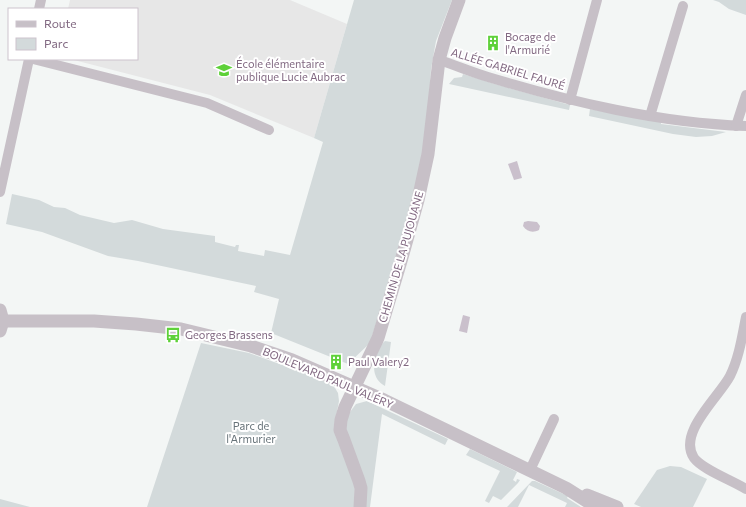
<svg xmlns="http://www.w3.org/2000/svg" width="746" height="507" font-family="Commissioner,sans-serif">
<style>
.built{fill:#e7e7e7}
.green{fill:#d3dadb}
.water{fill:#cac0cc}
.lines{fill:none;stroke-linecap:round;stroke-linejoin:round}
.minor{stroke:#c7c0c7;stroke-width:10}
.tertiary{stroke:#c7c0c7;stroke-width:13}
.labels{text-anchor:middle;stroke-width:4;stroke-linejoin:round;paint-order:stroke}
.poi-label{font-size:11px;fill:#816881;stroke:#fff;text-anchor:start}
.street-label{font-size:11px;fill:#816881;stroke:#fff}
.park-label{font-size:11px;fill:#677379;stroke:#fff}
</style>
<rect width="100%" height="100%" fill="#f3f6f5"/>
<path class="built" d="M70,0H290L347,24L314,138L210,95L70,59H137V9H68Z"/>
<g class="green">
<path d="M354,0H452L436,41L431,69L428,117L415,196L370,343L348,364L271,333L279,299L254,292L256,286L138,261L108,256L42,232L6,224L12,194L39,200L54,207L65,208L80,215L114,223L132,220L163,229L215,236V242L235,247L236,245H239L238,251L264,256L265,250L290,255L323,142L314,138Z"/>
<path d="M713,0H746V15L729,9L719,2Z"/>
<path d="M463,74L495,84L570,105L569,110L449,84L454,78L462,77Z"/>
<path d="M590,109L661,122V124L726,132L712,136L696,137L673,134L589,116Z"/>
<path d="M385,341L391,342L385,386C372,379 372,364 378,352C380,347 381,344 385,341Z"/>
<path d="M201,343L249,353L296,370L329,383L335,388L338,393L339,401L336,417L355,487L354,507H147Z"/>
<path d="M367,401L448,439L445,445L382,414L370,507H363L345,430L348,411L350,412L356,404Z"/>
<path d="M470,449L517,472L513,480L516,482L517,479L520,480L518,483L501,500L493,496L489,503L485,501L500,471L466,455Z"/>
<path d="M670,466L681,467L707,479L693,507H641L634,504L657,470Z"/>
<path d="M532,481H535L568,496L567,498L581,507H565L567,503L529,485L518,507H507Z"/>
<path d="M0,499L30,507H0Z"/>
</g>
<g class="water">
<path d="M517,161L522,178L514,180L508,164Z"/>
<path d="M528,221L537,222L540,226L539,230C533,233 527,232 523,226L524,222Z"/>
<path d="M463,315L470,317L467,333L459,331Z"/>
</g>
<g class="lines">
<g class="minor">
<path d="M39,9L41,0"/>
<path d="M33,59L207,103L269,130"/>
<path d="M439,60C455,65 471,72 488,77C571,102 659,123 746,126"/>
<path d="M570,100L597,0"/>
<path d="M650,116L683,6"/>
<path d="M736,126L746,95"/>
<path d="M0,192L29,59"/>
<path d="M746,317C742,337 739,358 730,376C719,397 677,433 694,458C703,470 732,480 746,489"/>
<path d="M530,470L554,419"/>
</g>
<g class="tertiary">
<path d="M0,310L3,321L0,331"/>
<path d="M3,321H94L136,324L181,329L251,346L292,360L384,400L566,488L596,507"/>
<path d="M587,495L617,507"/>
<path d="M360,507L361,488L359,481L344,440L340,430L341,420L345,407L378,338L401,261L418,200L428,154L439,60L445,38L459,0"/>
</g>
</g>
<defs>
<symbol id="building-bare" viewBox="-9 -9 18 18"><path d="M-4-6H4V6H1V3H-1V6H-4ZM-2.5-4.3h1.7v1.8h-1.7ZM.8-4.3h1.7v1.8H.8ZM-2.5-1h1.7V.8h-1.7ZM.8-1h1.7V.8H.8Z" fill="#5ed139" stroke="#fff" stroke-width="2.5" paint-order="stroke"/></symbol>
<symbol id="school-bare" viewBox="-9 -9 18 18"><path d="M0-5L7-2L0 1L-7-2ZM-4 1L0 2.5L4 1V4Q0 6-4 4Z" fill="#5ed139" stroke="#fff" stroke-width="2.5" paint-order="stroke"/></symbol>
<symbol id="bus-bare" viewBox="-9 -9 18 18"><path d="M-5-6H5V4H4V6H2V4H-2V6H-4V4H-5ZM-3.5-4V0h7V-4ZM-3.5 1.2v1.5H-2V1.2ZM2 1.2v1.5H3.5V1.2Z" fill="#5ed139" stroke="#fff" stroke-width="2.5" paint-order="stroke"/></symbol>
</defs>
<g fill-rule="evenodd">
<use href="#building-bare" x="482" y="32" width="22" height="22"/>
<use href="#school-bare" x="213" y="59" width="22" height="22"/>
<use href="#bus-bare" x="162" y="324" width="22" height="22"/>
<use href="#building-bare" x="325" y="351" width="22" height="22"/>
</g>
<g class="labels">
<g class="poi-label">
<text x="505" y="41">Bocage de<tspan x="505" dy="13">l'Armurié</tspan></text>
<text x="236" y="68">École élémentaire<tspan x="236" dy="13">publique Lucie Aubrac</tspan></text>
<text x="185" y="339">Georges Brassens</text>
<text x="348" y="366">Paul Valery2</text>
</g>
<g class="street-label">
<text transform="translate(508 69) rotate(17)" y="4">ALLÉE GABRIEL FAURÉ</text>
<text transform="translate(401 257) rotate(-74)" y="4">CHEMIN DE LA PUJOUANE</text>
<text transform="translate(328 378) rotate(23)" y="4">BOULEVARD PAUL VALÉRY</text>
</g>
<g class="park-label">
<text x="251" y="430">Parc de<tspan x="251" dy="13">l'Armurier</tspan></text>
</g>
</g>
<rect x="8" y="8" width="130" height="52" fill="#ffffff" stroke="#cdc3cd"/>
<rect x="16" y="21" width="20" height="6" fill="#c7c0c7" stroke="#cdc3cd"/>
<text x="44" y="28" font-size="12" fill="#816881">Route</text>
<rect x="16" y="38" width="20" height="12" fill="#d3dadb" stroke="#cdc3cd"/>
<text x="44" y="48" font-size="12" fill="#816881">Parc</text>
</svg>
